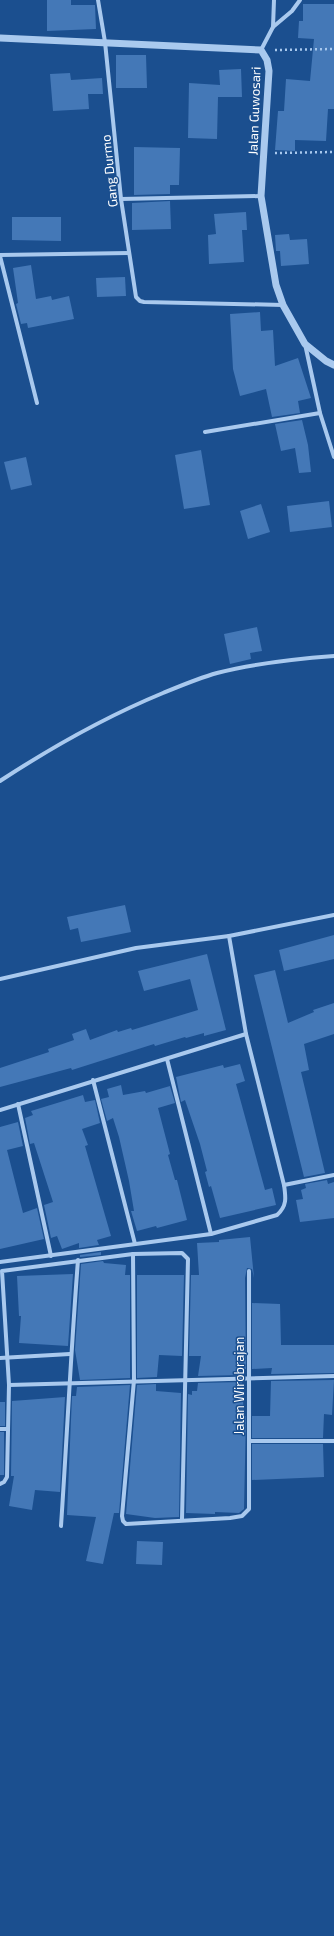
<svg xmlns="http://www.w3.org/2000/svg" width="334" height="1936" font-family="'Exo 2',sans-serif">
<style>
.building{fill:#4478b7}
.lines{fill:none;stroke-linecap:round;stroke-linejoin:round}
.path{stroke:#a9c9ee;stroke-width:2.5;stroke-dasharray:2 3;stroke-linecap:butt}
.minor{stroke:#a9c9ee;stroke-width:4}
.tertiary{stroke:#a9c9ee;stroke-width:7}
.labels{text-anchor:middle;stroke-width:3;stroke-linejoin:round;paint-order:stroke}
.street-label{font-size:13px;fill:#fff;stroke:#1b4f8f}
</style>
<rect width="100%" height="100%" fill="#1b4f8f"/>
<g class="building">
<path d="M47,0H71V5H95L96,29L47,31Z"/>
<path d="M303,4H334V109H328L326,141L295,140V151L275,150L278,111H284L286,79L310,81L314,39L298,38L299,21H303Z"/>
<path d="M116,55H146L147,88H116Z"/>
<path d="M241,69L242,97H218L217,139L188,138L189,83L220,85L219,70Z"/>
<path d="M70,73L71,80L102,78L103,94H88L89,109L53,111L50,74Z"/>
<path d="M134,147L180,148L179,185H170V194L134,195Z"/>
<path d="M170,201L171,229L132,230V203Z"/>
<path d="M246,212L247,230H242L244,262L209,264L208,235L216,234L214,214Z"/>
<path d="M12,217H61V241L12,240Z"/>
<path d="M289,234L290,240L307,239L309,264L281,266L280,251H276L275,235Z"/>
<path d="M31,265L36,299L51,296L52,300L69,296L74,319L28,328L27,323L21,324L16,304L18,303L13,268Z"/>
<path d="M125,277L126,296L97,297L96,278Z"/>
<path d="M260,312L261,331L273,330L275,366L298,358L311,398L298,401L300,413L272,417L266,389L240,396L233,369L230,314Z"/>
<path d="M302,420L308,445L311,472L299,473L295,448L281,451L275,424Z"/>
<path d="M201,450L210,505L184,509L175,455Z"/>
<path d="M26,457L32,485L11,490L4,462Z"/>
<path d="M329,501L332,527L290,532L287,506Z"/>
<path d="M261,504L270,532L248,539L240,511Z"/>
<path d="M257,627L262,651L250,653L251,659L230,664L224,634Z"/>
<path d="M125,905L131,932L81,942L78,928L70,930L67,917Z"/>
<path d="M334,935V959L284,971L279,950Z"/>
<path d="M207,954L226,1030L204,1036V1033L186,1038L185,1037L155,1046L154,1044L72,1070L71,1068L0,1087V1068L49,1052L48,1049L74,1040L72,1034L86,1029L90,1040L117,1030L118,1032L131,1028L132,1030L198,1010L190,979L144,991L138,971Z"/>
<path d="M275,970L288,1023L314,1012L313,1010L334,1003V1034L304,1044L309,1070L301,1072L325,1173L304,1177L254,975Z"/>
<path d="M240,1064L245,1081L236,1084L265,1190L272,1188L276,1205L220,1218L211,1186L209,1187L205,1172L207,1171L200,1144L185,1100L181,1102L176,1077L223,1065L224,1068Z"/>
<path d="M121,1085L123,1095L145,1091L146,1093L170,1086L175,1103L158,1108L170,1154L168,1155L175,1180H177L187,1220L157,1228L156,1226L137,1231L131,1211H134L129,1181L119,1137L113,1118L107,1121L101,1099L109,1097L107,1089Z"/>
<path d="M83,1095L85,1102L95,1100L100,1123L82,1129L88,1145L85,1146L111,1236L97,1240L99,1245L79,1248V1243L62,1249L57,1236L51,1238L44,1205L53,1202L34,1143L30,1144L25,1118L33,1115L31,1111Z"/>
<path d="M18,1122L23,1146L7,1150L23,1213L37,1208L44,1239L0,1249V1127Z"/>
<path d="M327,1180L328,1184L334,1182V1218L300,1222L296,1200L303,1199L301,1190L306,1188L305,1184Z"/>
<path d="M250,1237L254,1278L252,1269L247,1268L245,1278L246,1369H241L242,1375L198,1376L201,1356H189L191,1275H199L197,1243L219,1242V1240Z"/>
<path d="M101,1252V1255L80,1257V1255Z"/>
<path d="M103,1261L104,1263L126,1265L125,1275H130V1378L80,1380L75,1350L81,1264Z"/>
<path d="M73,1274L68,1346L19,1343L21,1316H19L17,1276Z"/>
<path d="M137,1275H184L182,1356L159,1355L157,1377L137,1378Z"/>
<path d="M252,1303L280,1304L281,1345H334V1373L271,1374L272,1368L252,1369Z"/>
<path d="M334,1380L332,1415L324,1414L323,1438H252V1416H270L271,1381Z"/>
<path d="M242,1382L244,1416H246L244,1509L239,1513L215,1512V1514L186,1513L188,1394L192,1395V1391H197L198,1383Z"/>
<path d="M156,1384V1391L181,1393L179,1517L155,1518L126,1514L137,1385Z"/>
<path d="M130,1385L119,1513H114L103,1564L86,1561L96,1517L67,1515L72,1396H76L77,1387Z"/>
<path d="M65,1397L60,1492L35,1490L32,1510L9,1506L14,1476H11L12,1401Z"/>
<rect x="0" y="1402" width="5" height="24"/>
<rect x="0" y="1432" width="4" height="43"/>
<path d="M252,1444H323L324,1477L252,1480Z"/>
<path d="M137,1541L163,1542L162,1565L136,1564Z"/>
</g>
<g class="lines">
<g class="path">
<path d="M275,50L334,49"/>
<path d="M275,153L334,152"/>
</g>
<g class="minor">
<path d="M98,0L105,42L121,199L136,297L140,301L144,302L283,305"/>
<path d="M273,27L292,11L300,0"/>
<path d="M261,50L273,27L274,0"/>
<path d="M121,199L261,196"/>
<path d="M0,255L129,253"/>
<path d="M0,256L37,403"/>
<path d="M305,344L320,413L334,457"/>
<path d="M205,432L320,413"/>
<path d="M0,781C52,747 105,717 163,693C180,686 199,678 217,673C256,663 294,659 334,656"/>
<path d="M0,979L136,948L229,936"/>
<path d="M167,1059L211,1234"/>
<path d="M93,1080L135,1244"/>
<path d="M18,1104L51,1256"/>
<path d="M0,1110L246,1034"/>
<path d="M284,1185L334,1175"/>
<path d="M133,1254L134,1380L122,1516L123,1521L126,1524L230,1518L242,1516L249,1509V1271"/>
<path d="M0,1262L211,1234L277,1215C287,1206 286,1198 284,1185L246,1034L229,936L334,915"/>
<path d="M0,1358L70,1354"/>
<path d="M9,1385L334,1376"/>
<path d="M0,1429H8"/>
<path d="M249,1441H334"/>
<path d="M0,1484L4,1482L7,1477L9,1385L2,1271L133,1254L182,1253L188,1259L182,1519"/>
<path d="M61,1526C67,1437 71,1349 78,1260"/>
</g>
<path class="tertiary" d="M0,38L261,50L267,60L269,71L261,196L276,285L283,305L305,344L326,361L334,365"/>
</g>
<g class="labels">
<g class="street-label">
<text transform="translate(254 111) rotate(-88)" y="5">Jalan Guwosari</text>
<text transform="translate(109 171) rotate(-96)" y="5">Gang Durmo</text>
<text transform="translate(239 1386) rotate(-90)" y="5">Jalan Wirobrajan</text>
</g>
</g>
</svg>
